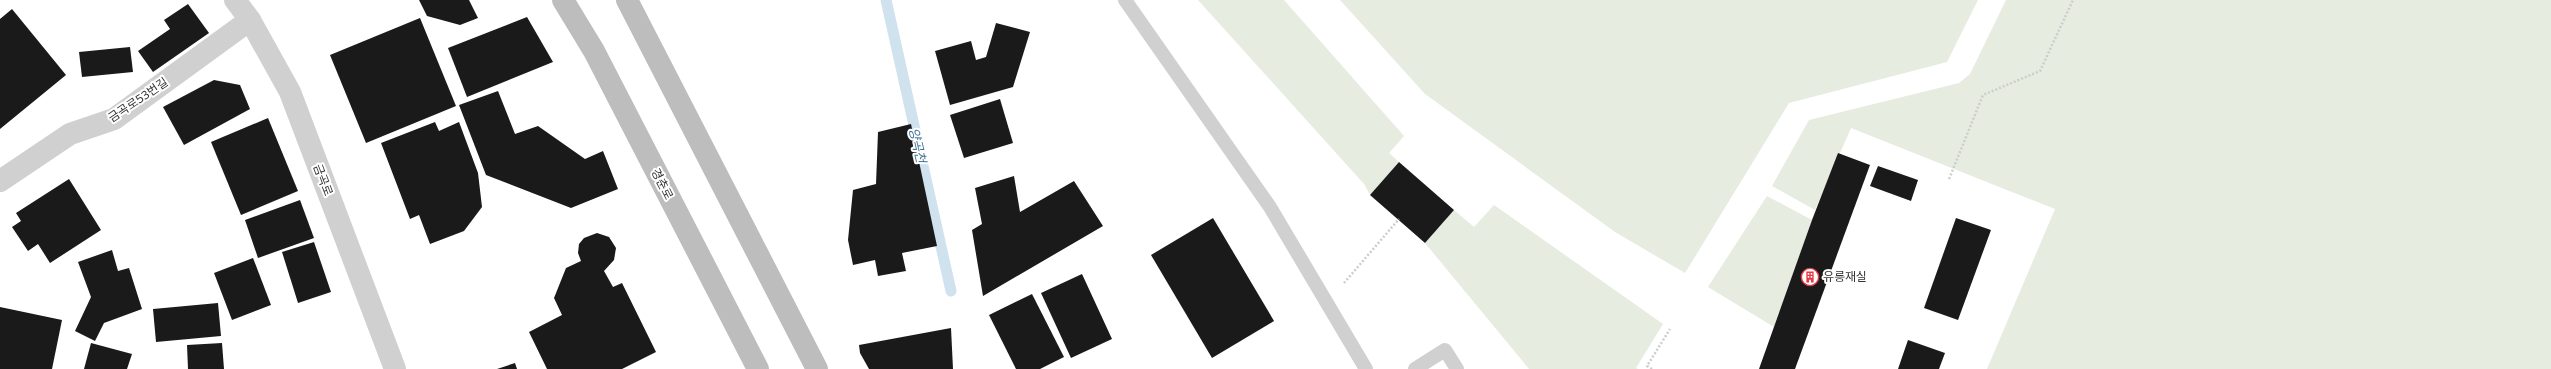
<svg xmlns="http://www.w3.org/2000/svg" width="2551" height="369" font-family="Commissioner,'Noto Sans KR',sans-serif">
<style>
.green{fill:#e6ecdf}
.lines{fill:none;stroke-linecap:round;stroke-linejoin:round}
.stream{stroke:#cfe2ee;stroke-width:11}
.building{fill:#1a1a1a}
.path{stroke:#cdcdcd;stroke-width:2.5;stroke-dasharray:2 2;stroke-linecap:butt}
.lane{stroke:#d0d0d0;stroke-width:14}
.street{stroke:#d0d0d0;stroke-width:22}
.secondary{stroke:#bdbdbd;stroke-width:22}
.labels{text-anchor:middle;stroke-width:4;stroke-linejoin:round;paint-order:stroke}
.street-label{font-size:12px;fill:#333;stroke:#fff}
.poi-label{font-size:12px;fill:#333;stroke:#fff;text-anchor:start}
.water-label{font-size:13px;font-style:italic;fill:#3f7597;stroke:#fff}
</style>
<rect width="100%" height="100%" fill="#fff"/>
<g class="green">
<path d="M1198,0H1284L1404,136L1389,153L1399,162L1370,195L1364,184Z"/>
<path d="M1340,0H1978L1947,62L1789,103L1685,273L1615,232L1425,94Z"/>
<path d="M2006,0H2551V369H1987L2055,209L1851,128L1815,210L1772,186L1809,120L1959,83L1970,74Z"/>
<path d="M1767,196L1812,220L1774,327L1708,287Z"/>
<path d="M1494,205L1663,324L1636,368L1638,369H1529L1425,243L1454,210L1474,227Z"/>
</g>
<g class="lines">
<path class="stream" d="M886,0L951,291"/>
</g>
<g class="building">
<path d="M419,0H469L478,18L460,25L427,16Z"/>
<path d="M188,4L209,33L153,72L138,51L170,29L164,20Z"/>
<path d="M12,9L66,75L0,129V19Z"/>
<path d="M527,17L553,62L467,97L448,48Z"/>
<path d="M420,18L456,106L366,143L330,55Z"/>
<path d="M996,23L1030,32L1013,87L950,105L935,51L971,41L976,60L986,57Z"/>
<path d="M130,47L133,72L82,77L79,52Z"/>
<path d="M214,80L240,85L250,109L184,145L163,107Z"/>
<path d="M498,91L515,134L538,126L585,159L603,151L618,189L571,208L486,175L459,105Z"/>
<path d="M1000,99L1013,143L964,158L950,115Z"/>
<path d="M268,118L298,191L241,215L211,142Z"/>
<path d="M435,122L439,131L459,122L478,173L482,207L464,231L430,244L419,215L410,219L381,143Z"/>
<path d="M911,124L937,246L902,253L906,271L878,276L875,260L853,265L848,240L853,190L876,184L878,132Z"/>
<path d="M1838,153L1870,165L1795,369H1759L1812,220Z"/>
<path d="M1399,162L1454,210L1425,243L1370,195Z"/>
<path d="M1878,166L1918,180L1911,201L1870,186Z"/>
<path d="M1014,176L1020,212L1074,181L1103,226L983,296L972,230L982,224L975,188Z"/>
<path d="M69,179L101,230L50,263L38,244L28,251L12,227L21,221L16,213Z"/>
<path d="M300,200L314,238L258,258L245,220Z"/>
<path d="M1213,218L1274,321L1212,358L1151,255Z"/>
<path d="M1956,218L1991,230L1958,320L1924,308Z"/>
<path d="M597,233L609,237L616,248L614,260L604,271L613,287L622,283L656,352L622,369H547L529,332L562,315L554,298L566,268L581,261L578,253L579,244L584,238Z"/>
<path d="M314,242L331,292L298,303L282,252Z"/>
<path d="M112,250L118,271L129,268L142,309L104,323L95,341L75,331L91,297L78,262Z"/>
<path d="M253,258L271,305L232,320L214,273Z"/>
<path d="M1082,274L1112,339L1071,358L1041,293Z"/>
<path d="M1032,294L1064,357L1040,369H1016L989,315Z"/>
<path d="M218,303L221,336L156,342L153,309Z"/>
<path d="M0,307L62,320L52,369H0Z"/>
<path d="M951,328L953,369H869L860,353L859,345Z"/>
<path d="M1908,340L1945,353L1939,369H1898Z"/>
<path d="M91,343L132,354L127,369H84Z"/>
<path d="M222,343L224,369H188L187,345Z"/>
<path d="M515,363L517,369H497Z"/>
</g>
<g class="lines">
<g class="path">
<path d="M1949,179L1983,95L2040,71L2073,0"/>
<path d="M1344,283L1399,219"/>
<path d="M1652,369L1647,366L1670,329"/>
</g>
<g class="lane">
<path d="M1125,0L1270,207L1366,369"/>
<path d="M1415,369L1445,350L1457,369"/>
</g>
<g class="street">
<path d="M235,0L250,20L290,92L395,369"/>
<path d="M0,181L70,134L114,119L250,20"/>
</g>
<g class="secondary">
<path d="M563,0L594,51L758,369"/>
<path d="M627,0L817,369"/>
</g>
</g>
<defs>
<symbol id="building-ring" viewBox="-11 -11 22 22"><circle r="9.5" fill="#fff" stroke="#e63946" stroke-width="1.5"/><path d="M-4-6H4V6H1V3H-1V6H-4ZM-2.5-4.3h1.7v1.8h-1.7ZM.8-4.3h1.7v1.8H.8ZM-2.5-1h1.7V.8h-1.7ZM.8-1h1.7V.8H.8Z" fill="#e63946"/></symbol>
</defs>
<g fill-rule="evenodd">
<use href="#building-ring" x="1800" y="267" width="20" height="20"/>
</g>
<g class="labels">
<g class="street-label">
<text transform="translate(138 100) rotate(-34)" y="4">금곡로53번길</text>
<text transform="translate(323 180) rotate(69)" y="4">금곡로</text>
<text transform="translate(662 184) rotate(63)" y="4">경춘로</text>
</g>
<g class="poi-label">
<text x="1823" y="281">유릉재실</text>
</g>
<g class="water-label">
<text transform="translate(918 145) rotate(77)" y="5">양곡천</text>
</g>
</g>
</svg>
